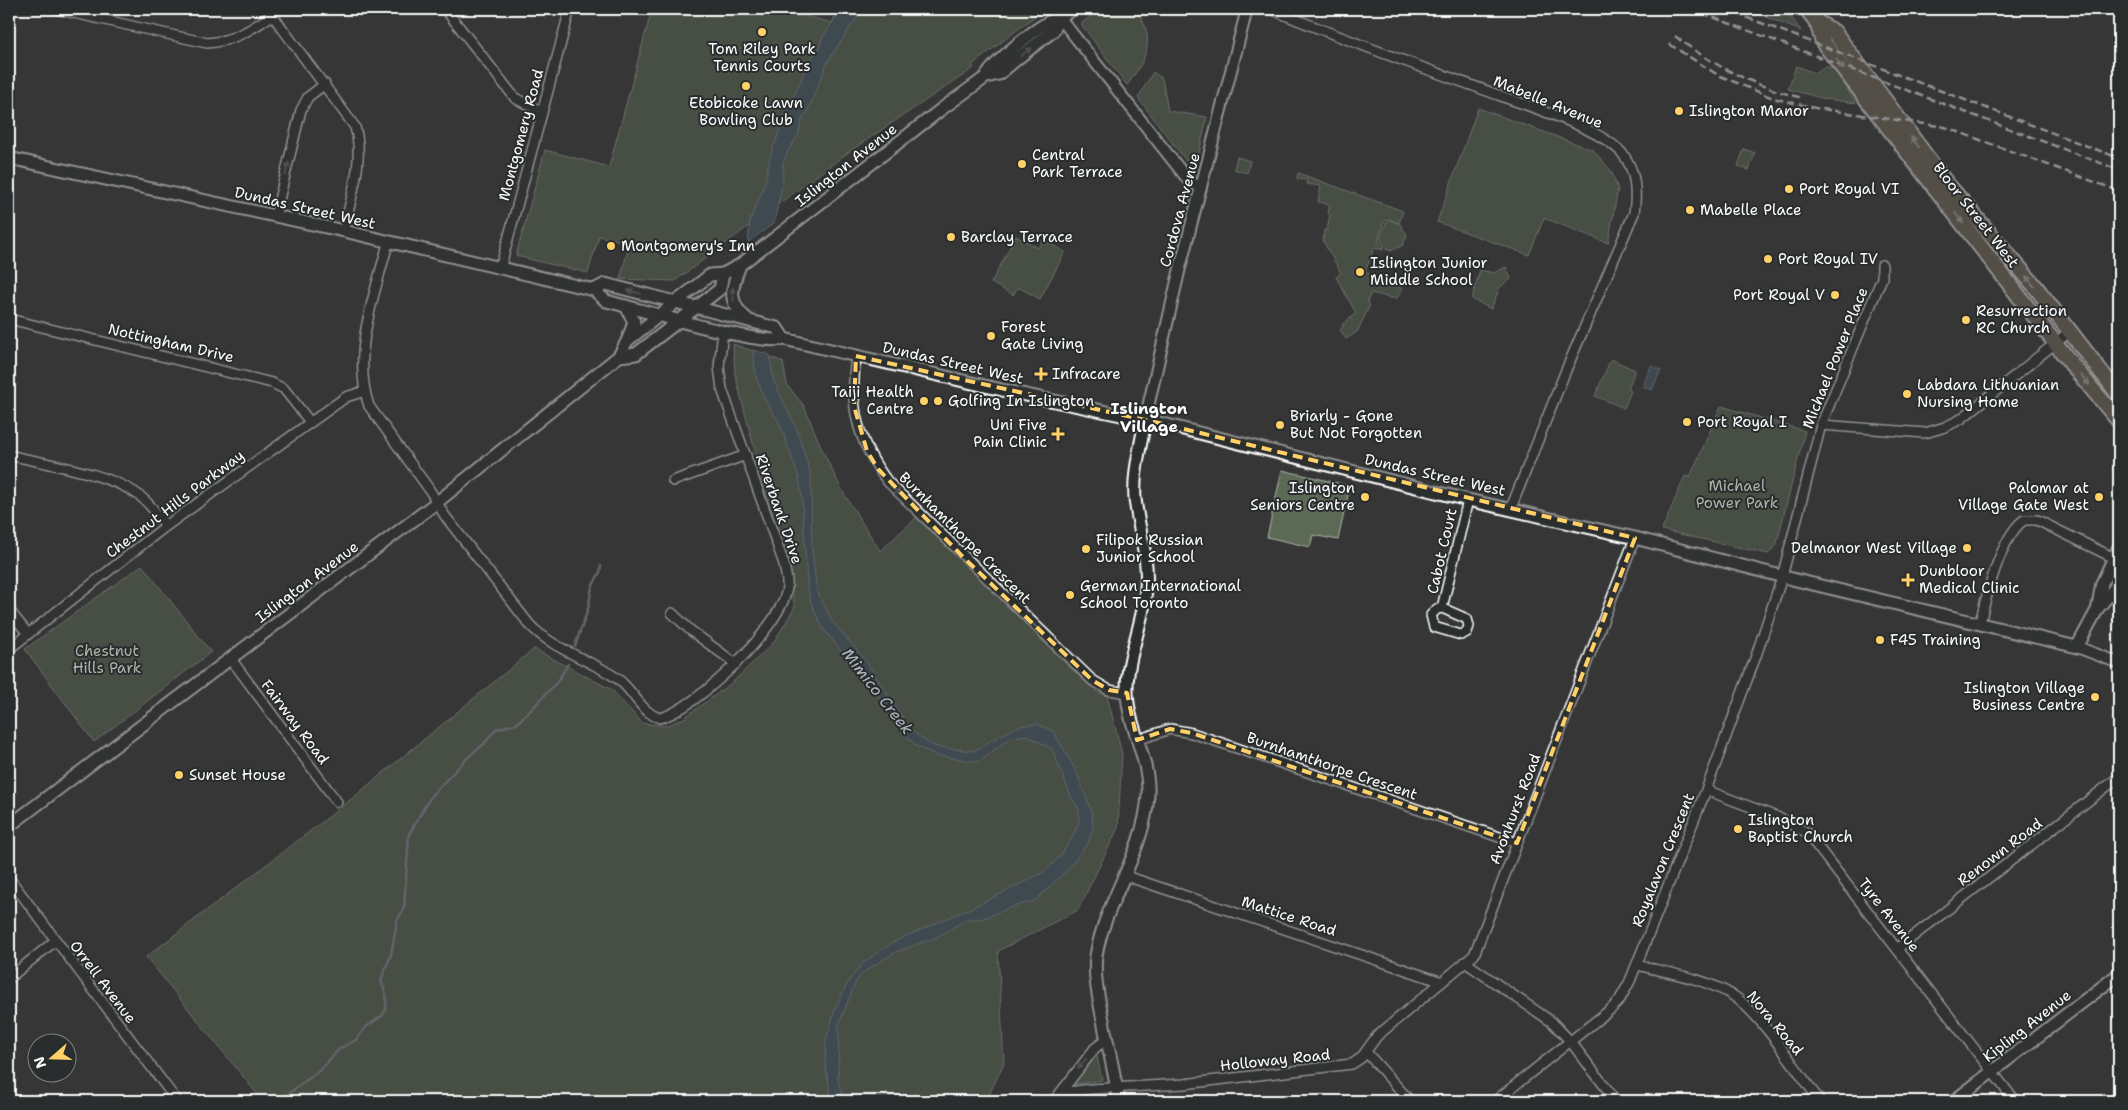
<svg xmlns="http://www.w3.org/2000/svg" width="2128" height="1110" font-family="'Shantell Sans',sans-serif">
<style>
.green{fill:#5b6b54;stroke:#adb5aa}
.water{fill:#4c606f;stroke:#94a0a9}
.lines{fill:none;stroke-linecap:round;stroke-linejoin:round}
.stream{stroke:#94a0a9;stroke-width:2.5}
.minor-casing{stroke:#fff;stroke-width:12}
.tertiary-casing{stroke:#fff;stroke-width:14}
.secondary-casing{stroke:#fff;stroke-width:15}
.primary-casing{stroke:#fff;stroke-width:18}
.minor{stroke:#2a2d2e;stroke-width:9}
.tertiary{stroke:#2a2d2e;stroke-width:10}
.secondary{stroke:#2a2d2e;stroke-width:11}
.primary{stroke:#746a5a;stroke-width:14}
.rail{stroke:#fff;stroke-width:2.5;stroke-dasharray:8 4;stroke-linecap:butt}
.oneway{fill:#6a6c6d}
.oneway2{fill:#c0bcb5}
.marked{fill:none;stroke:#ffd166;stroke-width:4;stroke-dasharray:10 6;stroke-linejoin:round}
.poi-dot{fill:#ffd166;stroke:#2a2d2e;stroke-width:2}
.labels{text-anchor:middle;stroke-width:4;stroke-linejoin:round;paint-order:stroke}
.poi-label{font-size:15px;fill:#fff;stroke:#2a2d2e;text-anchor:start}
.street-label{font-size:15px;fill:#fff;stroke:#2a2d2e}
.park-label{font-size:15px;fill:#adb5aa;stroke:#2a2d2e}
.neighbourhood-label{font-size:16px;font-weight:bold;fill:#fff;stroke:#2a2d2e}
.water-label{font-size:16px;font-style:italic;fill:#aeb7be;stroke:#2a2d2e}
</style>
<rect width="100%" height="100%" fill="#373636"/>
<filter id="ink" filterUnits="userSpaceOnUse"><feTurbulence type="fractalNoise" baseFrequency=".02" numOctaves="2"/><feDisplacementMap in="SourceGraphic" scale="10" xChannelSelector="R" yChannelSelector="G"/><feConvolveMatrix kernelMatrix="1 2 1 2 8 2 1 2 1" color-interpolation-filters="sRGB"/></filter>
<g filter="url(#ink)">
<g class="green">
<path d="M652,9H779L832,23L838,9H1044L972,65L974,68L847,153L675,281L620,279L630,243L599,236L588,273L516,256L545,150L609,167Z"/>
<path d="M1099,9H1136C1156,39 1148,57 1127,85L1081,24Z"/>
<path d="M1751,9H1785L1801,31L1749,10Z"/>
<path d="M1796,66L1815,73L1825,66L1835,70L1856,103L1825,99L1788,89Z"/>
<path d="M1153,72L1162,78L1168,111L1207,117L1198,158L1193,163L1187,162L1138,98Z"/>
<path d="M1478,108L1593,150L1611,171L1618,189L1608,243L1544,218L1529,255L1437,222Z"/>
<path d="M1744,149L1755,153L1749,170L1738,166Z"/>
<path d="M1237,157L1250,161L1247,173L1234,169Z"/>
<path d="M1298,173L1403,211L1399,223L1389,219L1384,221L1378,240L1383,250L1374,248L1365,272L1403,289L1396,299L1371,293L1367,302L1370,305L1357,332L1346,339L1340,330L1343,327L1342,325L1356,313L1336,277L1341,273L1323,241L1324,230H1327L1330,215L1328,213L1330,205L1318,202L1321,186L1306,184L1307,180L1297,179Z"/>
<path d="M1390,220L1401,225L1407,235L1403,245L1391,251L1385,249L1380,238L1386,223Z"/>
<path d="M1016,236L1038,248L1043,240L1065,252L1040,299L1018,287L1013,295L991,283Z"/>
<path d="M1506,267L1511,279L1500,287L1491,309L1472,299L1480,270L1494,273Z"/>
<path d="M733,344L783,362L787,385L804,406L824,454L844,494L880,551L917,517L1064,662L1095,691L1107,696L1122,754L1118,828L1078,910L998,951L1004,1063L986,1101H263L146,957L343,806L534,649L612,690L642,723L666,726L684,718L733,682L774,642L795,607L735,374Z"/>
<path d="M1611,359L1635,370L1628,389L1631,391L1624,408L1595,396Z"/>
<path d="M1721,406L1805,431L1776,546L1768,554L1662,530L1685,476L1690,477Z"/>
<path d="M1282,470L1350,486L1338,540L1313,535L1310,547L1267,537Z"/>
<path d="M142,565L211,652L94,742L25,649Z"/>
<path d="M1095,1048L1102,1080L1075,1084L1072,1079Z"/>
</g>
<g class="water">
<path d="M865,9L859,14L828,61L807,113L802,119L798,136L789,149L783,163V181L774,223L748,242L750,221L765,183L770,157L787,110L811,58L819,49L822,38L841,10Z"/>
<path d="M753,350L770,355L773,379L797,430L811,475L812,551L817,591L832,621L866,661L910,729L929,744L938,747L974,751L997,737L1019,726L1038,724L1054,732L1077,773L1092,813L1093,828L1088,843L1068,869L1035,901L1012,907L981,919H967L937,937L896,952L865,971L856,981L839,1024L838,1080L844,1101H832L825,1064L826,1040L836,1007L848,982L863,963L893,942L982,903L1046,871L1061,855L1072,838L1079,822V810L1070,794L1052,749L1027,735L1010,738L979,762L938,756L916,746L903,732L880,698L824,630L811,603L807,584L802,499L799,478L780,424L766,402L756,377Z"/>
<path d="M1651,366L1661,370L1652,390L1643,386Z"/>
</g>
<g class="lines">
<g class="stream">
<path d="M575,646L588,609L592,587L600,572L601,566"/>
<path d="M279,1101L321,1069L339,1049L356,1040L365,1028L383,1015L386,1009V995L381,980L391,955L397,921L404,908L409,834L431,796L467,758L484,744L496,729L516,724L529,712L558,681L568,664"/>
</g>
<defs>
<g id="minor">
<path d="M56,9L207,43C233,41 251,30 272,15"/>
<path d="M268,9L355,127C365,161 350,198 344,231"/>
<path d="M445,9L515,98L541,112"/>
<path d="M1271,9C1346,41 1424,68 1501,96C1534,108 1598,128 1621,152C1636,169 1637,192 1634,213L1566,370L1511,508"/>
<path d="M275,216L301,110L308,97L325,84"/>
<path d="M388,243C375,295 351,352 369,406L429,489L445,516L529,624C553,650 590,659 618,679C634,691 641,713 660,718C696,709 784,625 787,587C788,579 785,572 784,564L722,389L719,367L723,331"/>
<path d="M500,269L570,9"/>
<path d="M9,319L272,383L284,389L310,422"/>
<path d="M856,356C849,407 857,441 888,482L1092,680L1109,690L1127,693"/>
<path d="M1821,425L1925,433L1945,427L1961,419L2069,332"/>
<path d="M9,455C46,464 112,473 141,497C151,505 159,516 166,526"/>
<path d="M673,481L746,455"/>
<path d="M1442,608L1468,500"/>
<path d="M1442,608L1467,619L1469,626L1467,632L1461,635L1434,627L1431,615L1437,609Z"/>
<path d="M9,610L28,634"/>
<path d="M672,613L690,630L736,664"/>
<path d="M1980,623C1986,597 2001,536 2024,520H2037L2114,558"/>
<path d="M9,649L166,526L346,397L365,391"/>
<path d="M231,659L337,802"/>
<path d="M1137,740L1170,729L1192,733L1517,843"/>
<path d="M1706,790L1777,817L1806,832L2015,1101"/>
<path d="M1126,876L1442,982"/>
<path d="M9,878L177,1101"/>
<path d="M1898,948L2119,777"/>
<path d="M1465,962L1552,1022L1571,1042L1616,1101"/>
<path d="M1637,965C1668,973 1704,978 1732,995C1758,1010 1800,1075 1820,1101"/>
<path d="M9,978L55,941"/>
<path d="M1366,1052L1410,1101"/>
<path d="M1061,1093L1091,1089L1184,1084L1352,1064L1361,1058L1377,1036L1474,955L1635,538"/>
<path d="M1054,1101L1095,1048L1107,1039"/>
<path d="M1495,1101L1611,1009L1619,1001L1630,981L1706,790L1756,656L1782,577L1821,425L1882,278V265"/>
</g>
<g id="tertiary">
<path d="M1053,9L1189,181L1201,188"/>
<path d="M1145,420L1179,272L1247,9"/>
<path d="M2077,647L2119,663"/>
</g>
<g id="secondary">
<path d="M986,77C994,62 1031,32 1047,23C1057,18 1063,16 1073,9"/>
<path d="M9,158L344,231L594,290L606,301C640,309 758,346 784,339L1002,390L1159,423L1468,500L1635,538L1796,580L2077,647L2098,608L2114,589L2119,578"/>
<path d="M740,265C731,288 727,302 747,319"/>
<path d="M594,290L605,284L777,328L784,339"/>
<path d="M626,306L634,322L628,339"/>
<path d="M619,356L636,354L680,320L720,289L723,274"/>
<path d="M2098,606L2102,583L2119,547"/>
<path d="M9,826L436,503L619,356L627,341L710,275L723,274L740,265L943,108L986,77L999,74L1018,58L1053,31L1060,19"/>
<path d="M1119,1101C1115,1078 1110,1054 1105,1031C1101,1007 1093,980 1096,956C1105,900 1144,855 1148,795C1150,759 1128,727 1127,692C1126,657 1144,623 1146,588C1149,557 1138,529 1135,498C1133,472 1141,446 1145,420"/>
<path d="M1954,1101L2119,974"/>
</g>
<g id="primary">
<path d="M1807,9L1817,22L1823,42L1888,127L2073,366L2119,421"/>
<path d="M1817,22L1834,32L1946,183L2034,285L2119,395"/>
</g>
</defs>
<use href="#minor" class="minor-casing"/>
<use href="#tertiary" class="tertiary-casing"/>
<use href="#secondary" class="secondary-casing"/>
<use href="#primary" class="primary-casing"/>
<use href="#minor" class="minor"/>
<use href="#tertiary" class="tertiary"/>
<use href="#secondary" class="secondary"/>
<use href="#primary" class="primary"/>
<g class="rail">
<path d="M1691,9L2119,170"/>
<path d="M1724,9L2119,158"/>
<path d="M1675,36C1713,66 1756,87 1803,98"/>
<path d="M1669,44L1718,75L1773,98L1815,108L1945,127L2119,191"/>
</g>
</g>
<defs><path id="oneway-solid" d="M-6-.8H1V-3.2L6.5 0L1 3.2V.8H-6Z" transform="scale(1.25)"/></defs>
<g class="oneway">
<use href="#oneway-solid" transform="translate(1026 52) rotate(-38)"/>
<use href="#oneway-solid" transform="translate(287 169) rotate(-76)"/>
<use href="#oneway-solid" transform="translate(634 292) rotate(-166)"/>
<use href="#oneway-solid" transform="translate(733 294) rotate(-95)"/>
<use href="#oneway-solid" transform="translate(895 490) rotate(45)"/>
<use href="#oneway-solid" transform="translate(1037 628) rotate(44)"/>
<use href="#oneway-solid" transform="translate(1082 1064) rotate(129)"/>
</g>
<g class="oneway2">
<use href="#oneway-solid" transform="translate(1840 64) rotate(53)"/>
<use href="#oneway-solid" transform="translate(1915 142) rotate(-127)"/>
<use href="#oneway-solid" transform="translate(1959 218) rotate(52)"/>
<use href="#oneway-solid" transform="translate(2030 281) rotate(-129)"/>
<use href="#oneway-solid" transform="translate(2085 380) rotate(49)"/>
</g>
</g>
<path d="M0 0H2128V1110H0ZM856,356L1159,423L1635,538L1517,843L1192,733L1170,729L1137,740L1127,693L1109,690L1092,680L963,557L878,469L867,451L854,406Z" fill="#373636" fill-opacity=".55" fill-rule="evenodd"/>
<path class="marked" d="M856,356L1159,423L1635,538L1517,843L1192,733L1170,729L1137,740L1127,693L1109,690L1092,680L963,557L878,469L867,451L854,406Z"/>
<g class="poi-dot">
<circle cx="762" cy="32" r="5"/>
<circle cx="746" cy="86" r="5"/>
<circle cx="1679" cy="111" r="5"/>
<circle cx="1022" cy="164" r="5"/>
<circle cx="1789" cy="189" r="5"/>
<circle cx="1690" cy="210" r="5"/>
<circle cx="951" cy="237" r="5"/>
<circle cx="611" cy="246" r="5"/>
<circle cx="1768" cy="259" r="5"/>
<circle cx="1360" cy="272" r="5"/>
<circle cx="1835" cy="295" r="5"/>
<circle cx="1966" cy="320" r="5"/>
<circle cx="991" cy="336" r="5"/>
<path d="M1038.5 366.5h5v5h5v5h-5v5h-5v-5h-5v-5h5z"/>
<circle cx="1907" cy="394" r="5"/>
<circle cx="924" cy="401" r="5"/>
<circle cx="938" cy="401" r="5"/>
<circle cx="1687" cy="422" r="5"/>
<circle cx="1280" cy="425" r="5"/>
<path d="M1055.5 426.5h5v5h5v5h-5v5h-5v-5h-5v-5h5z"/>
<circle cx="1365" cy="497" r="5"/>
<circle cx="2099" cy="497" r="5"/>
<circle cx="1967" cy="548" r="5"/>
<circle cx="1086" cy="549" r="5"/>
<path d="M1905.5 572.5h5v5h5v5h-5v5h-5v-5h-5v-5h5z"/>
<circle cx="1070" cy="595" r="5"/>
<circle cx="1880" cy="640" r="5"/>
<circle cx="2095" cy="697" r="5"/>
<circle cx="179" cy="775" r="5"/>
<circle cx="1738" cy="829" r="5"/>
</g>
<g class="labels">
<g class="poi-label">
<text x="762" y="54" text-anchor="middle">Tom Riley Park<tspan x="762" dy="17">Tennis Courts</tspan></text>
<text x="746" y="108" text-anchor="middle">Etobicoke Lawn<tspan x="746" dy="17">Bowling Club</tspan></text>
<text x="1689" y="116">Islington Manor</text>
<text x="1032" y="160">Central<tspan x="1032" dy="17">Park Terrace</tspan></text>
<text x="1799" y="194">Port Royal VI</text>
<text x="1700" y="215">Mabelle Place</text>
<text x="961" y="242">Barclay Terrace</text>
<text x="621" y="251">Montgomery's Inn</text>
<text x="1778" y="264">Port Royal IV</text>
<text x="1370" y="268">Islington Junior<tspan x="1370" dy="17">Middle School</tspan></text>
<text x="1825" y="300" text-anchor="end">Port Royal V</text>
<text x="1976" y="316">Resurrection<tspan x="1976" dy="17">RC Church</tspan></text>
<text x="1001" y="332">Forest<tspan x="1001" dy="17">Gate Living</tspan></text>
<text x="1052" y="379">Infracare</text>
<text x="1917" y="390">Labdara Lithuanian<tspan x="1917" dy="17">Nursing Home</tspan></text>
<text x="914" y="397" text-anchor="end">Taiji Health<tspan x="914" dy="17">Centre</tspan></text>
<text x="948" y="406">Golfing In Islington</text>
<text x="1290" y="421">Briarly - Gone<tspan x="1290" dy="17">But Not Forgotten</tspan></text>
<text x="1697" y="427">Port Royal I</text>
<text x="1047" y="430" text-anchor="end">Uni Five<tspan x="1047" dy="17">Pain Clinic</tspan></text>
<text x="1355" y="493" text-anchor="end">Islington<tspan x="1355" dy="17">Seniors Centre</tspan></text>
<text x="2089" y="493" text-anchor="end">Palomar at<tspan x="2089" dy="17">Village Gate West</tspan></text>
<text x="1096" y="545">Filipok Russian<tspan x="1096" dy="17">Junior School</tspan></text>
<text x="1957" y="553" text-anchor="end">Delmanor West Village</text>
<text x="1919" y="576">Dunbloor<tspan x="1919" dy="17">Medical Clinic</tspan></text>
<text x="1080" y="591">German International<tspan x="1080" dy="17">School Toronto</tspan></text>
<text x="1890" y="645">F45 Training</text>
<text x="2085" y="693" text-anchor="end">Islington Village<tspan x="2085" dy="17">Business Centre</tspan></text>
<text x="189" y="780">Sunset House</text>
<text x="1748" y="825">Islington<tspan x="1748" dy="17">Baptist Church</tspan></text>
</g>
<g class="street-label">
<text transform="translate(1548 102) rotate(22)" y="5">Mabelle Avenue</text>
<text transform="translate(521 135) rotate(-75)" y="5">Montgomery Road</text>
<text transform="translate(846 165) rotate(-38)" y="5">Islington Avenue</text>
<text transform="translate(305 208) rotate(13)" y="5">Dundas Street West</text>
<text transform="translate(1180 210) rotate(-75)" y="5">Cordova Avenue</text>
<text transform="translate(1976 215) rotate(52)" y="5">Bloor Street West</text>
<text transform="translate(171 343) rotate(13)" y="5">Nottingham Drive</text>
<text transform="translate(1835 358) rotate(-68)" y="5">Michael Power Place</text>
<text transform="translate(953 363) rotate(13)" y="5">Dundas Street West</text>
<text transform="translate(1435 475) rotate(13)" y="5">Dundas Street West</text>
<text transform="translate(175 504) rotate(-37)" y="5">Chestnut Hills Parkway</text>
<text transform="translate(779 509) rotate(71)" y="5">Riverbank Drive</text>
<text transform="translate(965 538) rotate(45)" y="5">Burnhamthorpe Crescent</text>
<text transform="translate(1442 551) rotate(-77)" y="5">Cabot Court</text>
<text transform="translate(307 582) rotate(-37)" y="5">Islington Avenue</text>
<text transform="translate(295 722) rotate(53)" y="5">Fairway Road</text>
<text transform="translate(1332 766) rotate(19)" y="5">Burnhamthorpe Crescent</text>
<text transform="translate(1515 809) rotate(-69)" y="5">Avonhurst Road</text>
<text transform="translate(2000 852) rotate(-37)" y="5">Renown Road</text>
<text transform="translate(1663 860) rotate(-68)" y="5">Royalavon Crescent</text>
<text transform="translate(1889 915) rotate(52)" y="5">Tyre Avenue</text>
<text transform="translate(1289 916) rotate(18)" y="5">Mattice Road</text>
<text transform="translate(103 982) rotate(53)" y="5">Orrell Avenue</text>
<text transform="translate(1775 1023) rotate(50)" y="5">Nora Road</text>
<text transform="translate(2027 1026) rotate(-38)" y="5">Kipling Avenue</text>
<text transform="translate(1275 1060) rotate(-6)" y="5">Holloway Road</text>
</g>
<g class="park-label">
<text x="1737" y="491">Michael<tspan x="1737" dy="17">Power Park</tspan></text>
<text x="107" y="656">Chestnut<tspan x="107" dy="17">Hills Park</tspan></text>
</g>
<g class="neighbourhood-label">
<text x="1149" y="414">Islington<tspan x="1149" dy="18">Village</tspan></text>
</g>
<g class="water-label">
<text transform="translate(878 691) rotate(52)" y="6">Mimico Creek</text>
</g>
</g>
<rect width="2128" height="1110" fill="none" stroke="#2a2d2e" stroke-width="30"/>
<rect x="15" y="15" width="2098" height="1080" fill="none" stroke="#fff" stroke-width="2" filter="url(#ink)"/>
<g transform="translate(52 1058) rotate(250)"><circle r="24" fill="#2a2d2e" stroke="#7f8182"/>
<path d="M0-4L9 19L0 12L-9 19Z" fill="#ffd166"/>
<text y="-8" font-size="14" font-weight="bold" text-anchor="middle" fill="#ffffff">N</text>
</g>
</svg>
